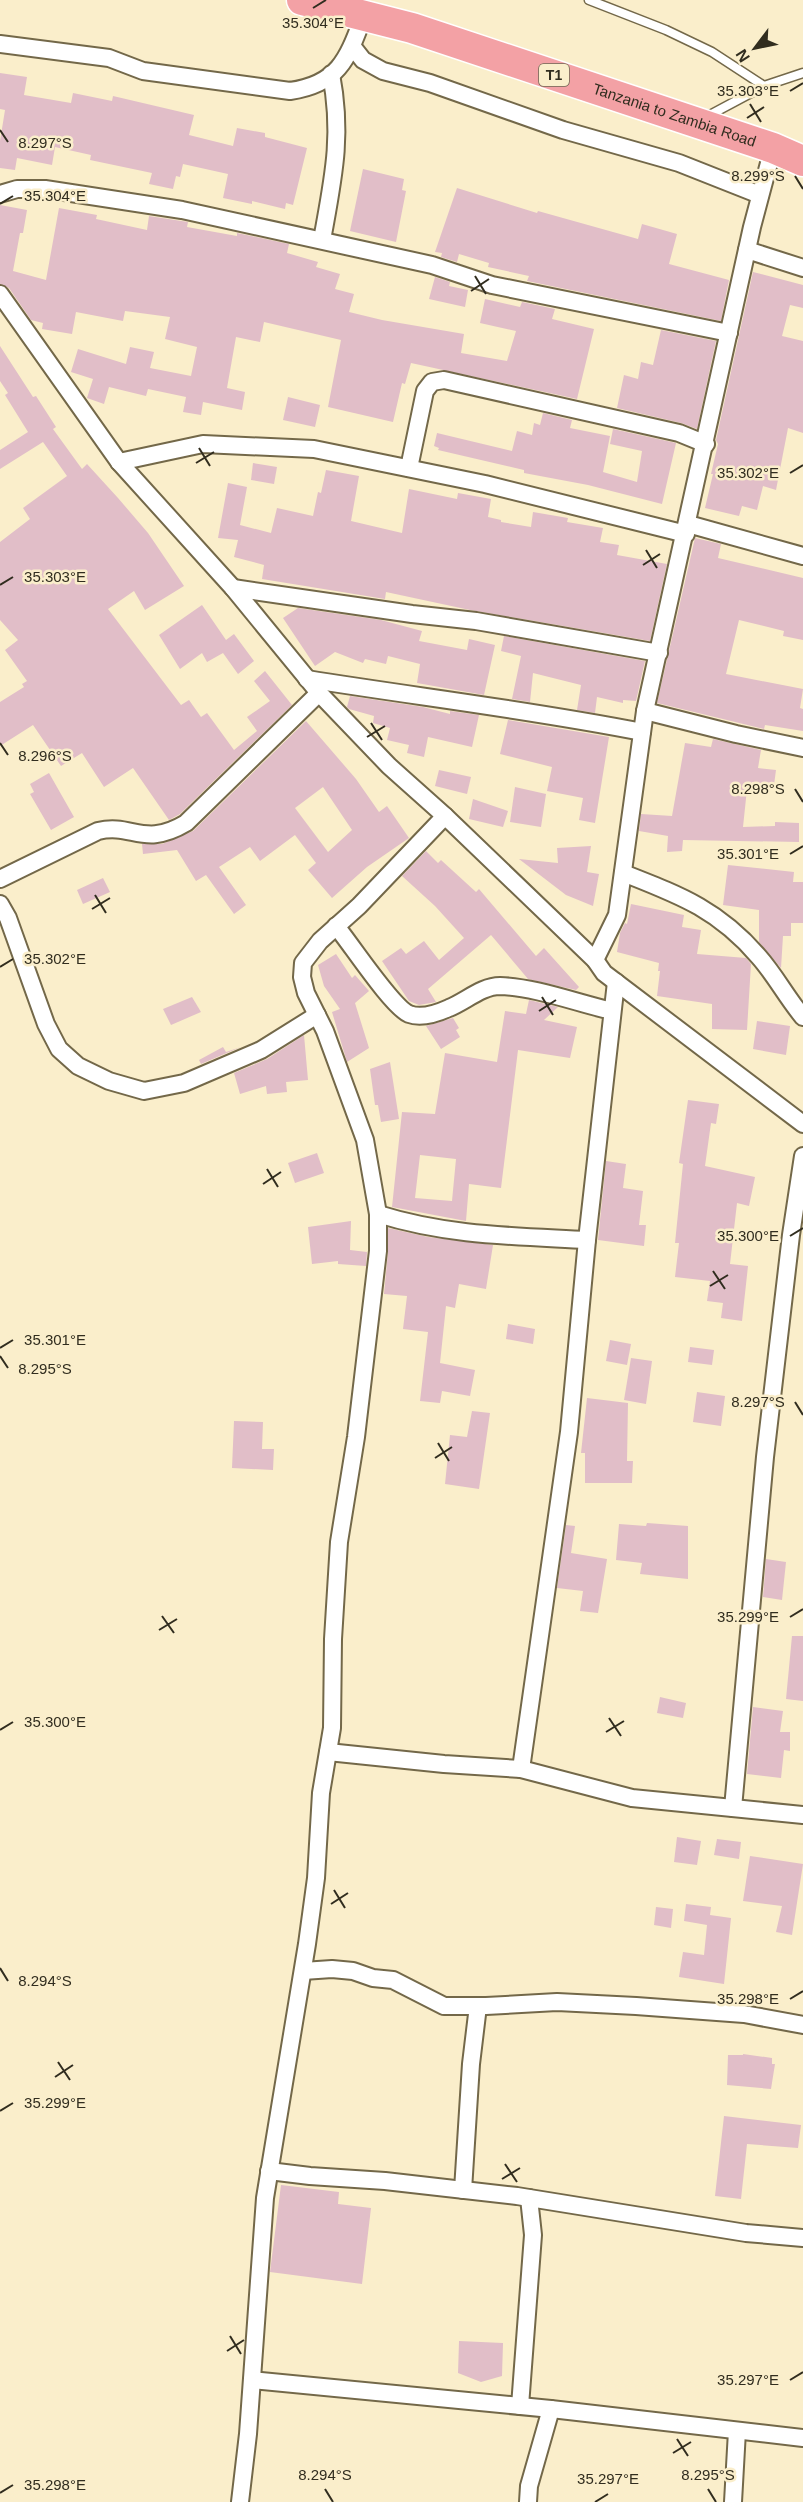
<svg xmlns="http://www.w3.org/2000/svg" width="803" height="2502" font-family="Helvetica,sans-serif">
<style>
.building{fill:#e1bec8;fill-rule:evenodd}
.lines{fill:none;stroke-linecap:round;stroke-linejoin:round}
.lane-casing{stroke:#736849;stroke-width:11}
.street-casing{stroke:#736849;stroke-width:20}
.highway-casing{stroke:#fff;stroke-width:33}
.lane{stroke:#fff;stroke-width:8}
.street{stroke:#fff;stroke-width:16}
.highway{stroke:#f3a1a5;stroke-width:30}
.ticks{fill:none;stroke:#312d1f;stroke-width:2}
.labels{text-anchor:middle;stroke-width:5;stroke-linejoin:round;paint-order:stroke}
.shield{fill:#faeecb;stroke:#6d6753;stroke-width:1.5}
.shield-label{font-size:14px;font-weight:bold;fill:#312d1f}
.street-label{font-size:15px;fill:#312d1f;stroke:#faeecb}
.ticks-label{font-size:15px;text-anchor:middle;fill:#312d1f;stroke:#faeecb;stroke-width:5;stroke-linejoin:round;paint-order:stroke}
</style>
<rect width="100%" height="100%" fill="#faeecb"/>
<g class="building">
<path d="M0,73L27,77L24,95L71,103L73,93L112,101L113,96L194,115L189,135L233,146L237,128L265,133V137L307,148L293,205L286,203L285,209L252,201V204L223,198L228,174L183,164L180,177L176,176L173,189L149,184L152,173L90,160L91,155L55,147L52,165L17,158L15,170L0,168V141L5,110L0,109Z"/>
<path d="M363,169L404,179L402,190L406,191L396,242L350,231Z"/>
<path d="M457,188L537,213L538,211L638,239L642,224L677,234L669,264L729,280L721,321L527,281L529,276L488,267L489,263L459,254L457,262L441,257L442,253L435,252Z"/>
<path d="M0,205L27,210L23,233H20L13,271L46,280L59,208L97,215L96,219L147,230L149,216L188,222L187,227L237,236V233L289,244L287,253L318,262L316,267L340,274L335,289L354,294L349,312L382,320L464,334L461,353L507,361L516,331L480,323L485,299L520,307L522,302L555,309L552,319L594,329L577,399L411,363L405,384L402,383L393,422L328,407L341,340L264,322L260,342L236,337L227,388L245,392L242,410L203,402L201,415L183,412L186,397L148,389L146,396L109,387L104,404L87,398L93,379L71,372L78,349L126,364L130,347L154,352L150,368L191,376L197,347L165,339L170,317L125,311L123,321L76,312L72,334L42,329L43,323L31,320L9,288L0,284Z"/>
<path d="M753,272L803,285V308L790,305L782,336L803,341V433L788,428L776,490L763,486L757,510L742,506L739,516L705,508L713,474H711L718,444L716,440Z"/>
<path d="M435,277L450,282L449,286L468,290L465,307L429,299Z"/>
<path d="M661,330L716,341L697,429L681,423L617,408L624,375L638,379L641,362L653,365Z"/>
<path d="M0,346L33,397L36,396L56,427L53,429L82,469L87,464L118,498L148,533L184,586L145,610L134,591L108,609L181,705L189,700L201,717L207,713L234,750L257,731L247,717L270,701L254,681L265,671L292,705L180,814L169,820L133,768L104,787L82,753L61,766L33,725L0,746V702L24,687L22,684L27,681L5,650L18,640L0,620V542L30,519L23,508L67,476L43,442L0,469V450L28,432L5,395L8,393L0,381Z"/>
<path d="M288,397L320,405L315,427L283,420Z"/>
<path d="M543,413L572,420L570,428L610,436L603,472L637,482L642,451L610,444L613,429L676,443L662,504L588,485L524,473V470L438,450L439,448L434,446L437,433L512,451L517,431L532,435L534,423L540,425Z"/>
<path d="M253,463L277,467L274,484L251,480Z"/>
<path d="M326,470L359,476L351,521L402,533L409,489L457,499L458,493L491,499L488,517L501,520V522L531,527L533,512L568,518L567,522L603,528L600,542L619,545L617,555L667,564L650,641L470,610L386,592L385,599L262,579L264,565L234,557L238,540L218,538L228,483L247,487L240,525L271,533L277,508L313,516L318,492L321,493Z"/>
<path d="M695,538L721,544L718,558L803,578V640L783,636L784,631L739,620L726,674L803,689L800,708L803,709V731L765,725L764,729L657,703Z"/>
<path d="M202,605L226,640L234,634L254,661L238,674L223,653L207,662L202,653L180,669L159,635Z"/>
<path d="M298,608L381,620L422,631L419,641L467,650L469,639L495,645L484,695L417,683L420,664L388,656L386,664L365,659L363,663L335,652L315,666L283,618Z"/>
<path d="M504,636L645,661L636,701L623,700V703L597,697L595,713L577,710L581,685L533,673L530,702L512,699L521,656L501,651Z"/>
<path d="M350,696L423,707L450,714V711L479,715L472,747L428,737L424,757L407,753L409,745L387,740L390,728L373,723L374,716L349,709L347,707Z"/>
<path d="M508,720L609,737L595,823L579,820L583,798L547,791L552,767L500,754Z"/>
<path d="M306,721L356,779L379,812L387,806L409,838L367,867L332,898L308,870L316,863L295,835L260,861L250,847L219,867L246,905L234,914L206,875L196,881L177,850L143,854L142,844H162L193,831ZM323,787L352,830L328,852L295,808Z"/>
<path d="M713,739L761,750L758,768L776,770L774,785L752,782V789H747L743,827L775,826V822L799,823V842L683,840L682,851L667,852L668,836L639,831L641,814L672,816L685,743L711,747Z"/>
<path d="M439,770L471,777L467,794L435,786Z"/>
<path d="M49,773L74,817L51,830L30,794L34,792L30,784Z"/>
<path d="M515,787L546,794L541,827L510,822Z"/>
<path d="M473,799L508,811L503,827L469,819Z"/>
<path d="M591,846L587,872L599,874L593,906L566,895L519,859L558,863L557,848Z"/>
<path d="M426,851L438,863L441,860L476,892L479,889L536,956L544,948L579,987L576,990L528,979L491,935L428,989L436,1002L419,1005L409,1001L382,961L401,948L406,954L424,941L439,960L464,938L435,906L402,876Z"/>
<path d="M728,865L794,872L793,882H803V923H791V936H783L781,968L759,942V910L723,905Z"/>
<path d="M103,878L110,892L83,904L77,890Z"/>
<path d="M631,904L684,915L682,927L701,930L697,954L746,958L751,964L747,1030L712,1029V1004L657,996L660,971H658L659,963L617,952L620,933L625,923L627,924Z"/>
<path d="M336,954L352,978L355,975L369,991L355,1003L369,1048L347,1062L332,1012L340,1009L324,986L318,965Z"/>
<path d="M192,997L201,1012L171,1025L163,1009Z"/>
<path d="M529,1000L558,1007L544,1020L577,1027L570,1058L518,1050L501,1188L469,1184L466,1221L392,1207L402,1112L435,1114L445,1053L497,1062L505,1011L526,1014ZM420,1155L456,1159L452,1201L415,1198Z"/>
<path d="M453,1018L459,1028L456,1030L460,1037L441,1049L426,1026Z"/>
<path d="M757,1021L790,1026L786,1055L753,1049Z"/>
<path d="M304,1035L308,1080L286,1082L287,1092L267,1094L266,1086L240,1094L234,1073L267,1059Z"/>
<path d="M223,1047L226,1052L241,1047L201,1064L199,1060Z"/>
<path d="M390,1062L399,1119L381,1122L378,1105H375L370,1069Z"/>
<path d="M688,1100L719,1104L716,1124L711,1123L705,1166L755,1177L749,1206L737,1203L730,1264L748,1266L742,1321L721,1318L723,1303L707,1301L710,1281L675,1277L679,1243H675L683,1164L679,1163Z"/>
<path d="M317,1153L324,1173L295,1183L288,1163Z"/>
<path d="M606,1161L626,1164L623,1188L643,1191L639,1225H646L644,1246L598,1240Z"/>
<path d="M351,1221L350,1250L367,1252L366,1266L338,1264V1261L312,1264L308,1227Z"/>
<path d="M388,1228L428,1237L493,1245L486,1289L459,1284L455,1308L446,1306L440,1363L475,1370L470,1396L442,1391L440,1403L420,1401L428,1332L403,1329L407,1296L384,1294L388,1252Z"/>
<path d="M508,1324L535,1329L533,1344L506,1339Z"/>
<path d="M610,1340L631,1344L627,1365L606,1361Z"/>
<path d="M690,1347L714,1350L712,1365L688,1362Z"/>
<path d="M631,1358L652,1361L646,1404L624,1400Z"/>
<path d="M697,1392L725,1396L721,1426L693,1422Z"/>
<path d="M587,1398L628,1403L627,1461H633L632,1483H585V1453H581Z"/>
<path d="M472,1411L490,1413L479,1489L445,1484L450,1435L467,1437Z"/>
<path d="M234,1421L263,1422L262,1449H274L273,1470L232,1468Z"/>
<path d="M647,1523L688,1526V1579L640,1574L642,1563L616,1560L619,1524L646,1526Z"/>
<path d="M566,1525L575,1526L571,1553L607,1559L598,1613L580,1611L583,1591L557,1588Z"/>
<path d="M766,1559L786,1562L782,1600L763,1597Z"/>
<path d="M792,1636H803V1701L786,1699Z"/>
<path d="M660,1697L686,1703L683,1718L657,1713Z"/>
<path d="M753,1707L783,1711L780,1732H790V1751L784,1750L781,1778L747,1774Z"/>
<path d="M677,1837L701,1841L697,1865L674,1862Z"/>
<path d="M717,1839L741,1842L739,1859L714,1855Z"/>
<path d="M750,1856L803,1864L792,1935L776,1932L782,1906L743,1901Z"/>
<path d="M686,1904L711,1907L710,1915L731,1918L724,1984L679,1977L683,1952L704,1955L707,1925L684,1921Z"/>
<path d="M656,1907L673,1909L671,1928L654,1925Z"/>
<path d="M743,2054L772,2058V2064H775L771,2089L727,2085L728,2055H743Z"/>
<path d="M724,2116L801,2125L798,2148L747,2144L741,2199L715,2196Z"/>
<path d="M281,2185L339,2192L338,2204L371,2208L362,2284L270,2272Z"/>
<path d="M459,2341L503,2343L502,2376L481,2382L458,2373Z"/>
</g>
<g class="lines">
<defs>
<g id="lane">
<path d="M589,0L666,30L712,52L764,86"/>
<path d="M706,117L764,86L803,73"/>
</g>
<g id="street">
<path d="M0,44L109,58L143,71L290,91C340,84 348,57 364,15"/>
<path d="M352,46L363,60L383,71L430,83L563,130L679,163L760,195"/>
<path d="M0,194L17,189H45L182,210L432,265L492,285L729,333"/>
<path d="M322,240C333,179 343,136 331,74"/>
<path d="M747,250L803,268"/>
<path d="M0,294L119,462L233,588L319,693L389,766L445,816L595,960L604,973L803,1124"/>
<path d="M119,462L203,444L314,449L485,484L686,534"/>
<path d="M409,468L425,391L432,382L444,380L679,433L706,444"/>
<path d="M688,524L803,556"/>
<path d="M233,588L412,614L476,621L659,653"/>
<path d="M307,679C419,697 531,710 642,732"/>
<path d="M645,711L736,734L803,748"/>
<path d="M623,873C679,895 718,909 759,957C775,975 787,998 803,1017"/>
<path d="M0,879L98,831C133,823 144,848 186,823L319,693"/>
<path d="M0,904L8,918L46,1024L59,1049L78,1066L109,1081L144,1091L184,1083L261,1050L317,1015"/>
<path d="M336,926C351,944 392,1007 409,1014C422,1019 438,1013 449,1008C466,1001 482,986 500,986C535,987 577,1003 612,1011"/>
<path d="M595,960L617,915L645,711L752,227L773,148"/>
<path d="M378,1214C448,1236 514,1236 587,1240"/>
<path d="M328,1752L444,1764L521,1769L632,1798L803,1815"/>
<path d="M521,1769L569,1432L587,1240L616,982"/>
<path d="M733,1808L765,1457L791,1235L803,1156"/>
<path d="M303,1971L332,1969L353,1971L373,1978L393,1980L444,2006H486L557,2002L636,2006L744,2014L803,2025"/>
<path d="M269,2171L310,2176L385,2181L517,2196L746,2233L803,2238"/>
<path d="M463,2190L471,2064L478,2006"/>
<path d="M252,2380L551,2409L803,2438"/>
<path d="M520,2406L533,2235L529,2198"/>
<path d="M240,2502L248,2434L265,2198L307,1944L316,1878L321,1793L332,1728L333,1639L339,1542L356,1437L378,1251V1214L365,1140L325,1031L306,993L302,977L303,963L320,941L359,906L445,816"/>
<path d="M528,2502L529,2486L551,2409"/>
<path d="M733,2502L737,2431"/>
</g>
<g id="highway">
<path id="s1" d="M302,0L412,28L773,148L803,161"/>
</g>
</defs>
<use href="#lane" class="lane-casing"/>
<use href="#street" class="street-casing"/>
<use href="#highway" class="highway-casing"/>
<use href="#lane" class="lane"/>
<use href="#street" class="street"/>
<use href="#highway" class="highway"/>
</g>
<path class="ticks" d="M313,8L326,0M790,91L803,83M750,104L761,122M747,118L764,107M0,130L8,142M795,176L803,189M0,204L13,196M475,276L486,294M471,291L489,279M199,448L210,466M196,463L214,452M790,473L803,465M646,550L657,568M643,565L660,554M0,585L13,577M371,723L382,740M367,737L385,726M0,743L8,755M795,789L803,802M790,854L803,846M95,895L106,913M92,909L110,898M0,967L13,959M542,997L553,1015M539,1011L556,1000M267,1169L278,1187M263,1184L281,1172M790,1236L803,1228M713,1271L725,1289M710,1286L728,1275M0,1348L13,1340M0,1356L8,1368M795,1402L803,1415M438,1443L449,1461M435,1458L452,1447M162,1616L174,1633M790,1617L803,1609M159,1630L177,1619M609,1718L621,1736M0,1730L13,1722M606,1732L624,1721M334,1890L345,1908M331,1904L348,1893M0,1968L8,1981M790,1999L803,1991M58,2062L70,2080M55,2077L73,2065M0,2111L13,2103M505,2164L517,2182M502,2179L520,2168M230,2336L241,2354M227,2351L244,2340M790,2380L803,2372M677,2439L688,2456M673,2453L691,2442M325,2489L333,2502M708,2489L716,2502M0,2493L13,2485M595,2502L608,2494"/>
<g class="labels">
<rect class="shield" x="539" y="64" width="30" height="22" rx="4.5"/>
<g class="shield-label">
<text x="554" y="80">T1</text>
</g>
<g class="street-label">
<text dy="5" stroke="none"><textPath href="#s1" startOffset="390">Tanzania to Zambia Road</textPath></text>
</g>
</g>
<g class="ticks-label">
<text x="313" y="28">35.304°E</text>
<text x="748" y="96">35.303°E</text>
<text x="45" y="148">8.297°S</text>
<text x="758" y="181">8.299°S</text>
<text x="55" y="201">35.304°E</text>
<text x="748" y="478">35.302°E</text>
<text x="55" y="582">35.303°E</text>
<text x="45" y="761">8.296°S</text>
<text x="758" y="794">8.298°S</text>
<text x="748" y="859">35.301°E</text>
<text x="55" y="964">35.302°E</text>
<text x="748" y="1241">35.300°E</text>
<text x="55" y="1345">35.301°E</text>
<text x="45" y="1374">8.295°S</text>
<text x="758" y="1407">8.297°S</text>
<text x="748" y="1622">35.299°E</text>
<text x="55" y="1727">35.300°E</text>
<text x="45" y="1986">8.294°S</text>
<text x="748" y="2004">35.298°E</text>
<text x="55" y="2108">35.299°E</text>
<text x="748" y="2385">35.297°E</text>
<text x="325" y="2480">8.294°S</text>
<text x="708" y="2480">8.295°S</text>
<text x="608" y="2484">35.297°E</text>
<text x="55" y="2490">35.298°E</text>
</g>
<g transform="translate(755 48) rotate(238)" stroke="#faeecb" stroke-width="4.5" paint-order="stroke">
<path d="M0-4.5L10 22L0 15L-10 22Z" fill="#312d1f"/>
<text y="-9" font-size="16" font-weight="bold" text-anchor="middle" fill="#312d1f">N</text>
</g>
</svg>
